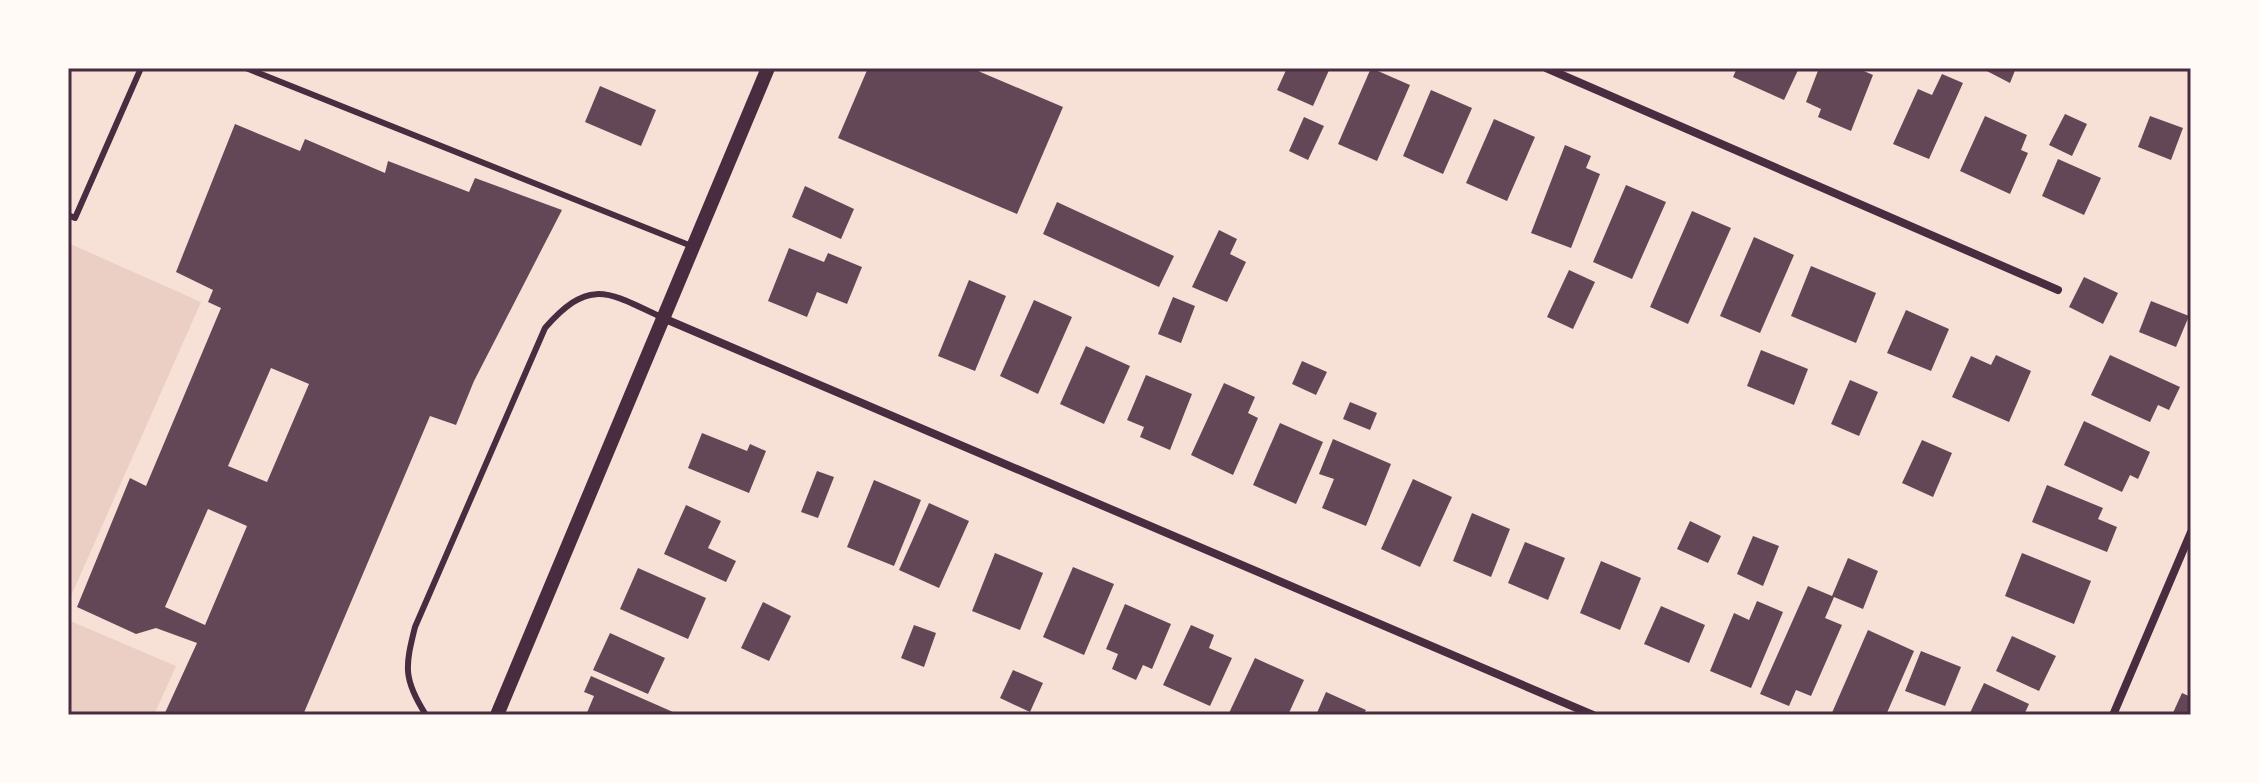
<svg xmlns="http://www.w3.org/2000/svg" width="2259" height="783" font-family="'Source Serif 4',serif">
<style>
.green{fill:#ebcfc5}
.building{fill:#644757;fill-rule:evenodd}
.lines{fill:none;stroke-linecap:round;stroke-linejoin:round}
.service{stroke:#4a2c40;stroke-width:6}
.minor{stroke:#4a2c40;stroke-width:8}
.tertiary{stroke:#4a2c40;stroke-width:14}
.neatline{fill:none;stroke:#4a2c40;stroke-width:3}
</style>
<rect width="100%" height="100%" fill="#f7e1d7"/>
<g class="green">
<path d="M68,243L201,302L68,603Z"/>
<path d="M68,620L176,666L154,715H68Z"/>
</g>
<g class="building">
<path d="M868,68H971L1063,107L1017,214L838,138Z"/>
<path d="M1287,68H1330L1313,106L1277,90Z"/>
<path d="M1371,68L1410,85L1377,161L1338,144Z"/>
<path d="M1737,68H1799L1784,100L1733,77Z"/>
<path d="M1819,68H1857L1873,75L1851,131L1818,117L1821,109L1806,102Z"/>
<path d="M1981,68H2016L2010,83Z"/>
<path d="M1942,74L1963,83L1929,159L1893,144L1918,89L1932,95Z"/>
<path d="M600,86L656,110L641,146L585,122Z"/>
<path d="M1431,90L1472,108L1443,174L1403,156Z"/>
<path d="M2065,114L2087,124L2072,156L2049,145Z"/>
<path d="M1985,116L2027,135L2021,150L2028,153L2010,194L1960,171Z"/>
<path d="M2150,116L2183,128L2171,160L2138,147Z"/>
<path d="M1304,117L1324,126L1308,160L1289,151Z"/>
<path d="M1494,119L1535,137L1507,201L1466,183Z"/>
<path d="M235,124L300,151L305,139L385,173L388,161L469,192L475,178L562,210L474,381L456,425L430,416L303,715H164L197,643L156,628L136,634L77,607L130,478L146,486L221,308L208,302L213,290L176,272ZM271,368L309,384L267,482L228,466ZM208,509L247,526L205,625L165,607Z"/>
<path d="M1565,145L1591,156L1586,168L1600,174L1571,248L1531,233Z"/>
<path d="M2058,159L2101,178L2084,215L2042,196Z"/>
<path d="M1626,185L1666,202L1632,279L1593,262Z"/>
<path d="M805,186L854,209L841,239L792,217Z"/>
<path d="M1057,202L1174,256L1159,287L1043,234Z"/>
<path d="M1692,211L1731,228L1688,324L1650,307Z"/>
<path d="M1219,230L1237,239L1230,254L1246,262L1227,302L1192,287Z"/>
<path d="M1754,237L1794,255L1760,333L1720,316Z"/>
<path d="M789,248L824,262L828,253L862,267L847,304L817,292L807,317L768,301Z"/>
<path d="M1811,266L1876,293L1856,343L1791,316Z"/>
<path d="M1569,270L1595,282L1573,329L1547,317Z"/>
<path d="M2084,277L2118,293L2103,324L2069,307Z"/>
<path d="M969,280L1006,296L975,371L938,356Z"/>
<path d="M1173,297L1195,306L1181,343L1158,334Z"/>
<path d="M1034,300L1072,317L1038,394L1000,376Z"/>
<path d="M2151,301L2189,316L2176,347L2139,332Z"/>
<path d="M1906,310L1949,329L1931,371L1887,353Z"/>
<path d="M1086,346L1130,366L1104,424L1060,404Z"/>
<path d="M1761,350L1808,369L1794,405L1747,386Z"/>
<path d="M1996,355L2031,371L2009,422L1952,397L1971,356L1991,365Z"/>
<path d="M2110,355L2180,387L2169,410L2158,405L2150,422L2091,395Z"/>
<path d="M1302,361L1327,372L1316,395L1292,384Z"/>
<path d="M1146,375L1192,394L1170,450L1140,437L1144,427L1127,420Z"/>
<path d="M1850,380L1878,392L1859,436L1831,424Z"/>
<path d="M1224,383L1255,397L1248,413L1258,418L1233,475L1191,455Z"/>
<path d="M1350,402L1377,413L1370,430L1343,419Z"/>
<path d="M2084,421L2150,452L2138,479L2130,475L2122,492L2064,465Z"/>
<path d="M1280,423L1323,442L1296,504L1253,485Z"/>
<path d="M702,433L747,451L750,444L766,451L749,493L688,468Z"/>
<path d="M1333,439L1391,464L1366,526L1322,508L1334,479L1319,474Z"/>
<path d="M1922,440L1952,453L1933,497L1902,483Z"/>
<path d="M817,471L834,477L818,518L801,512Z"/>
<path d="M1413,479L1452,497L1420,567L1381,549Z"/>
<path d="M874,480L921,500L894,566L847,547Z"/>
<path d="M2047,485L2103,508L2098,519L2117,527L2107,552L2032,522Z"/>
<path d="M929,503L969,521L939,588L899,570Z"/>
<path d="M686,505L721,521L708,548L736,561L726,582L664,554Z"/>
<path d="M1472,513L1510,529L1491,577L1453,561Z"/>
<path d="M1690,521L1721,536L1708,563L1677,549Z"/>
<path d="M1753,536L1779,546L1763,586L1737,574Z"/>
<path d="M1525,542L1565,558L1548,600L1508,583Z"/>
<path d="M995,553L1043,573L1020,630L972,611Z"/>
<path d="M2022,553L2091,581L2074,624L2005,596Z"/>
<path d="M1848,558L1878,571L1863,609L1834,597L1825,618L1842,625L1811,696L1796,690L1789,706L1760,694L1808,586L1832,596Z"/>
<path d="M1601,561L1641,578L1620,630L1580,613Z"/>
<path d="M1073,567L1114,584L1084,655L1043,637Z"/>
<path d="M638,568L706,598L688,639L620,609Z"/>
<path d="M1757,601L1783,612L1751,688L1710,671L1734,613L1749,620Z"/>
<path d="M763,602L791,616L769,661L741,648Z"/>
<path d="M1125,604L1171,624L1152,669L1143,665L1136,680L1112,669L1118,654L1106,649Z"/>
<path d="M1661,606L1705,625L1689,663L1644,644Z"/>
<path d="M914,625L936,633L924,667L901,658Z"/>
<path d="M1191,625L1214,635L1209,648L1232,658L1210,706L1163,685Z"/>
<path d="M1868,630L1914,651L1886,715H1831Z"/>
<path d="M610,633L665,658L648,694L593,670Z"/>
<path d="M2012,636L2056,656L2039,691L1996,671Z"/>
<path d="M1921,651L1961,667L1945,706L1905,691Z"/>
<path d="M1255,658L1304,680L1288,715L1229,713Z"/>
<path d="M1013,670L1043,683L1030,712L1000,698Z"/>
<path d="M591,676L673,712L672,715H586L594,696L584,692Z"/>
<path d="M1984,683L2029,704L2024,715H1969Z"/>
<path d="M1326,692L1366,710L1363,715H1316Z"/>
<path d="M2182,693L2191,697V715H2172Z"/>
</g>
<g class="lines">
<g class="service">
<path d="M246,68L694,247"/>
<path d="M68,215L75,218L141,68"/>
<path d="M426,715C403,679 405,667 415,627L545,328C590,277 608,292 663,318"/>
</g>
<g class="minor">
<path d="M1546,68L2058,290"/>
<path d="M663,318L1593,715"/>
<path d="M2113,715L2191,532"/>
</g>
<path class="tertiary" d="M497,715L768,68"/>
</g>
<rect width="2259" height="783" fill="none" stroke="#fffaf5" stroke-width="140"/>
<rect x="70" y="70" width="2119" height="643" class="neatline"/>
</svg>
